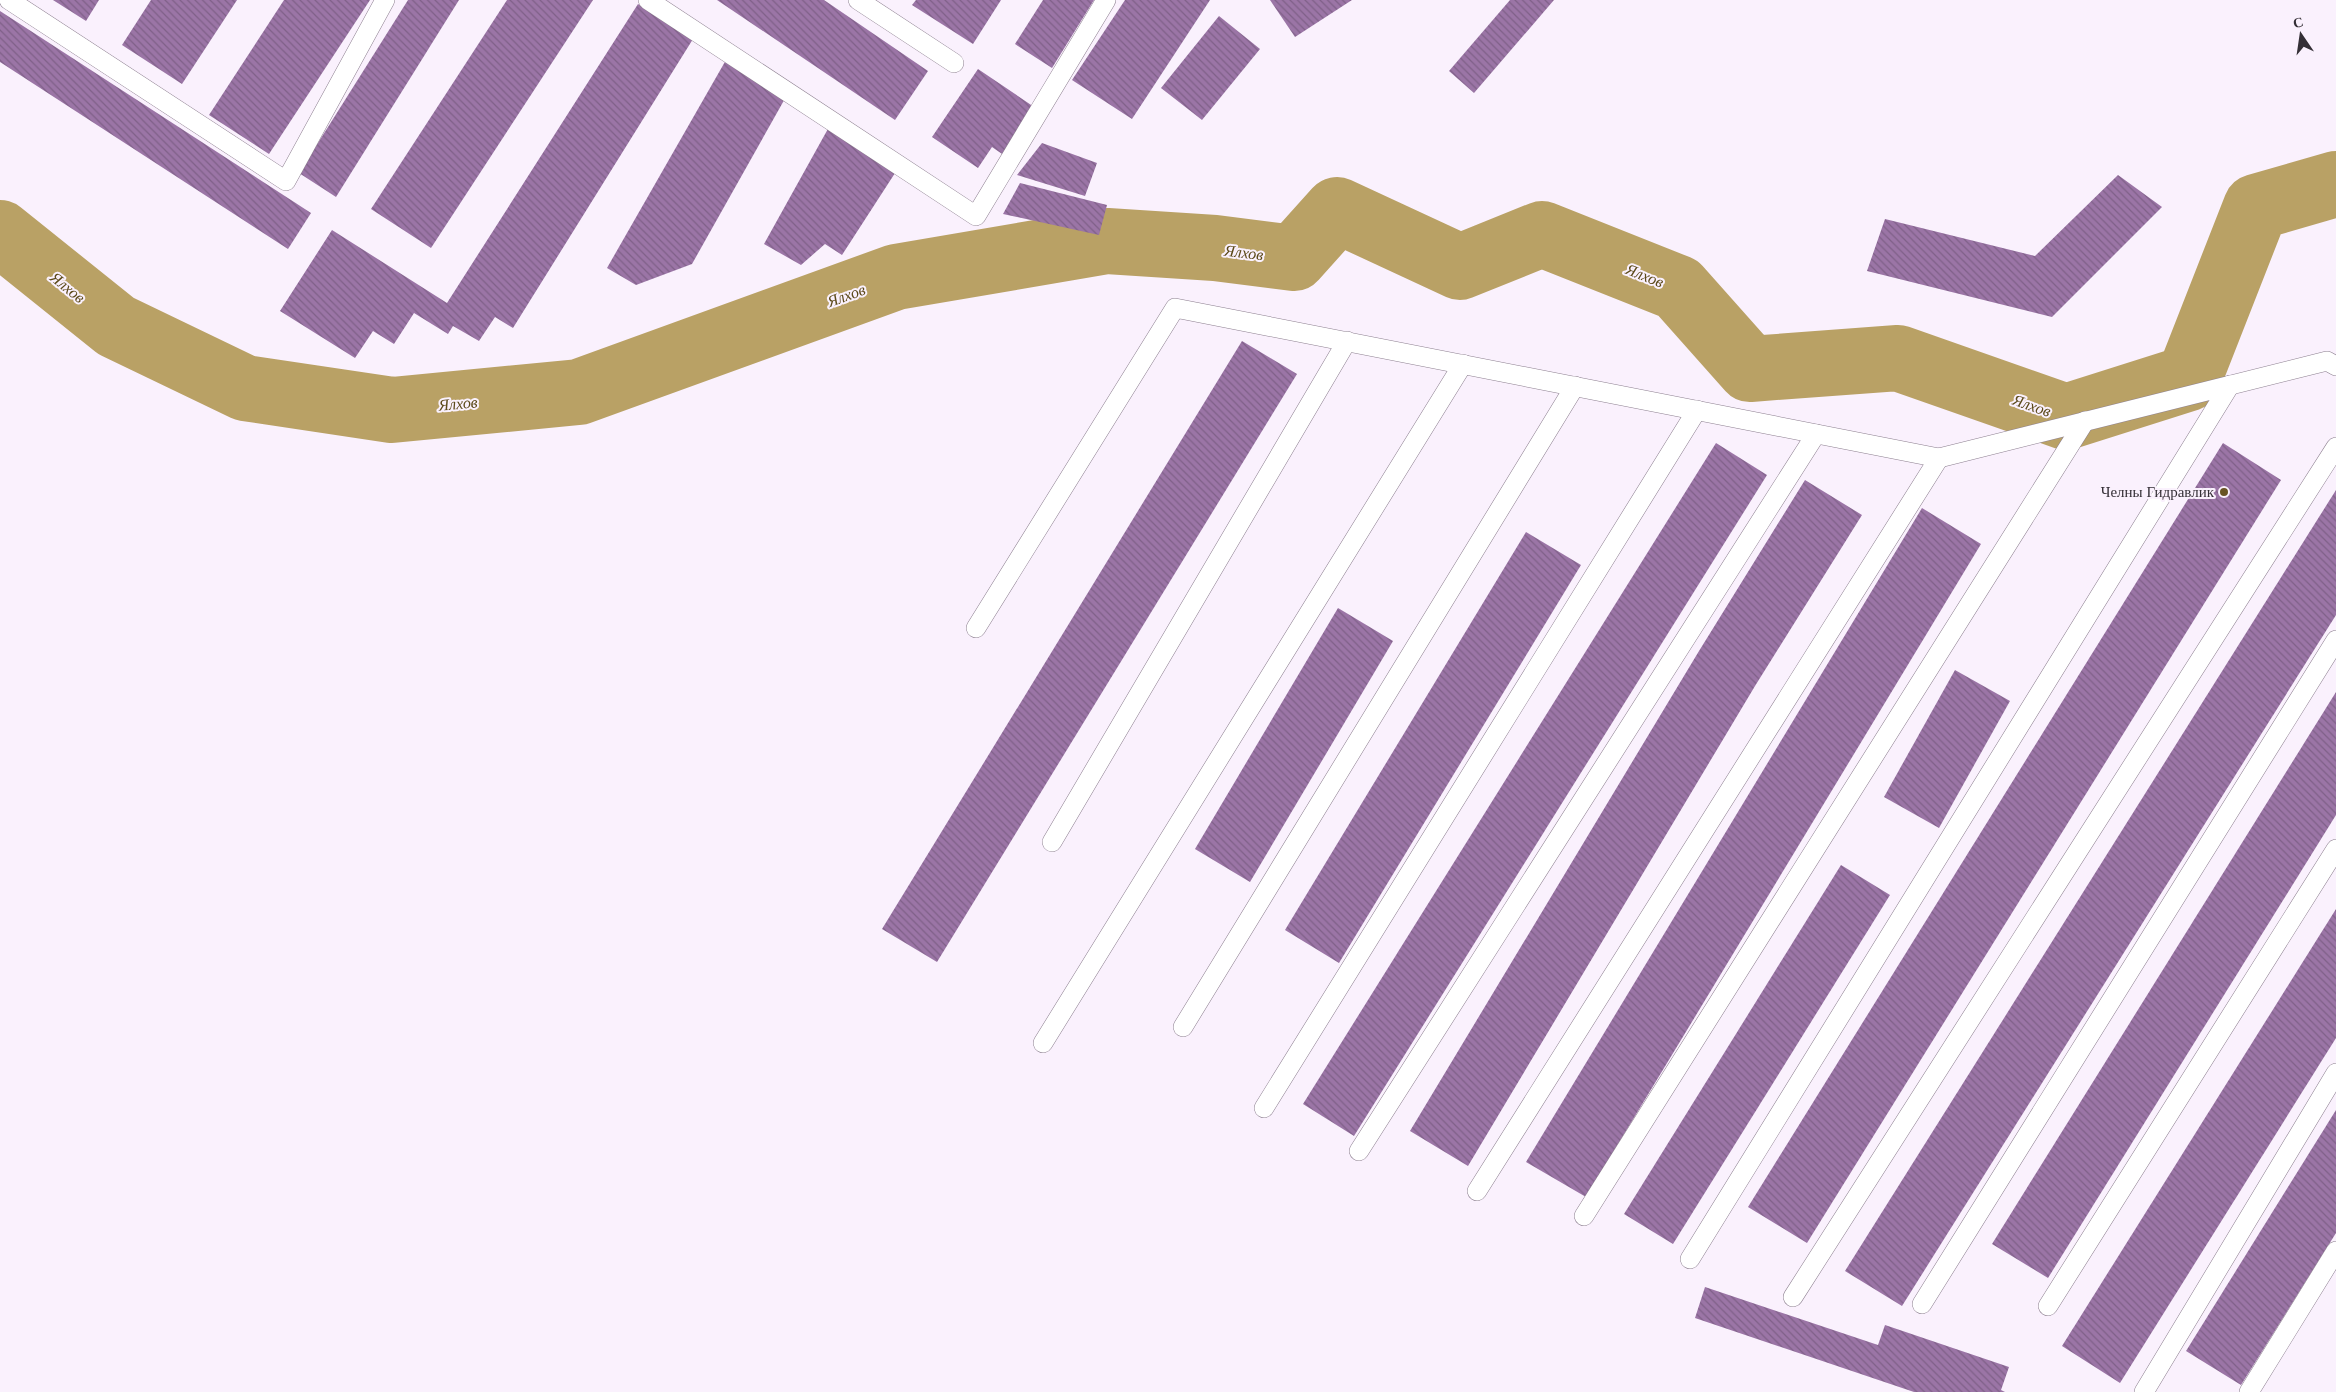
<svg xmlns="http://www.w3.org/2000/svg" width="2336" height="1392" font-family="Georgia,serif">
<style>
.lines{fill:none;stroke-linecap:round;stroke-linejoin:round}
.river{stroke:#b9a165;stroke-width:66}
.building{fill:url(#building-back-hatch)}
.lane-casing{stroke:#8c7f8f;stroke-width:20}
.lane{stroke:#fff;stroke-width:19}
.poi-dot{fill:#685423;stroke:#faf1fd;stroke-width:2}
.labels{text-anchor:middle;stroke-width:4;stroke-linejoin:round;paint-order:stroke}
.poi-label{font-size:15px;fill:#342f36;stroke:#faf1fd;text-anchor:end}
.water-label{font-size:16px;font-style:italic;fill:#5b4919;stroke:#faf1fd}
</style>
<defs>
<pattern id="building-back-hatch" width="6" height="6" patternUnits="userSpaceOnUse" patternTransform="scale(1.25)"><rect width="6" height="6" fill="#9b75a6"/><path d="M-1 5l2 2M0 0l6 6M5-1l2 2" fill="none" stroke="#7f6088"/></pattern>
</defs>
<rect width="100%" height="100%" fill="#faf1fd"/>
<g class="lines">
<path class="river" d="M0,233L116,326L245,388L392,410L579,392L896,277L1107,241L1215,248L1294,258L1337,210L1460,267L1542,234L1678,288L1750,369L1898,358L2066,417L2189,378L2256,207L2336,184"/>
</g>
<g class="building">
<path d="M53,0H99L86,21Z"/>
<path d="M151,0H237L182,84L122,45Z"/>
<path d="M284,0H370L269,154L209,115Z"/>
<path d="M408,0H459L336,197L299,173Z"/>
<path d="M507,0H593L431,248L371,209Z"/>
<path d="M717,0H824L928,71L895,120Z"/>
<path d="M916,0H1001L973,44L912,5Z"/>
<path d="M1043,0H1094L1052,68L1015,44Z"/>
<path d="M1125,0H1210L1132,119L1072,80Z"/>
<path d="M1270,0H1352L1295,37Z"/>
<path d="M1510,0H1554L1474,93L1449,71Z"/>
<path d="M638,4L693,39L513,328L495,317L479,341L453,326L448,334L414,313L394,344L373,331L355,358L280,311L332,230L447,303Z"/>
<path d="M0,11L311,213L288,249L0,62Z"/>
<path d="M1219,16L1260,49L1202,120L1161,88Z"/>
<path d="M726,60L787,95L692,264L636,285L607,268Z"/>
<path d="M978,69L1037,109L1005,156L992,147L978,168L932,137Z"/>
<path d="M829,127L897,170L842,255L825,244L801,265L764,244Z"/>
<path d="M1042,143L1097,163L1085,196L1017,175Z"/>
<path d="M2118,175L2162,207L2052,317L1867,271L1885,219L2035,256Z"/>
<path d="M1020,183L1107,205L1099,235L1003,214Z"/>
<path d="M1242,341L1297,374L937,962L882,929Z"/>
<path d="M1716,443L1767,475L1354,1136L1303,1104Z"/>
<path d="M2223,443L2281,480L1807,1243L1748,1207Z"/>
<path d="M1805,480L1862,515L1755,686L1468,1166L1410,1131L1699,651Z"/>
<path d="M2336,490V615L1902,1306L1845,1271Z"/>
<path d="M1922,508L1981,544L1586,1197L1526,1162Z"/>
<path d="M1526,532L1581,565L1339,963L1285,930Z"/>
<path d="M1338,608L1393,641L1250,882L1195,849Z"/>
<path d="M1955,670L2010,701L1939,828L1884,797Z"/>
<path d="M2336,692V815L2048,1278L1992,1244Z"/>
<path d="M1841,865L1890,895L1673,1244L1624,1214Z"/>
<path d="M2336,909V1038L2120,1383L2062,1346Z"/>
<path d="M2336,1110V1233L2241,1385L2186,1351Z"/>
<path d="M1705,1287L1878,1345L1885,1325L2009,1367L2001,1390L2005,1392H1914L1695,1318Z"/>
</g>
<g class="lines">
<defs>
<g id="lane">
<path d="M9,0L286,181L385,0"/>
<path d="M648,0L976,216L1106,0"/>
<path d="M858,0L954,63"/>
<path d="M976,628L1175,308L1939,458L2327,361L2336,366"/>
<path d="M1052,842L1347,341"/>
<path d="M1183,1027L1575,386"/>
<path d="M1043,1043L1463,364"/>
<path d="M1264,1108L1697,410"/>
<path d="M1359,1151L1816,434"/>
<path d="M1477,1191L1939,458"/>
<path d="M1584,1216L2085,421"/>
<path d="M1690,1259L2230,385"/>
<path d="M1793,1297L2336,447"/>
<path d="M1922,1304L2336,640"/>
<path d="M2048,1306L2336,849"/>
<path d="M2144,1392L2336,1073"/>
<path d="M2249,1392L2336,1251"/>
</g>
</defs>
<use href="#lane" class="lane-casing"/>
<use href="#lane" class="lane"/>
</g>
<circle class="poi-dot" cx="2224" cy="492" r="5"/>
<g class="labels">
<g class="poi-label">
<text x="2214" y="497">Челны Гидравлик</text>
</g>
<g class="water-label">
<text transform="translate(1244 252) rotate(7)" y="6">Ялхов</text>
<text transform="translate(1645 275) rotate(22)" y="6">Ялхов</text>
<text transform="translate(68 287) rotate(39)" y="6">Ялхов</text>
<text transform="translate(846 295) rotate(-20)" y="6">Ялхов</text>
<text transform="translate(458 403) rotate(-5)" y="6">Ялхов</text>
<text transform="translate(2032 405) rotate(19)" y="6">Ялхов</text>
</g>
</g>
<g transform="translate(2301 35) rotate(347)" stroke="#faf1fd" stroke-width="4" paint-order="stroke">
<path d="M0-4L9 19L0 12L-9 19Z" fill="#342f36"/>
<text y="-8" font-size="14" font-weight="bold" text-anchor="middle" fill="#342f36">С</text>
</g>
</svg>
